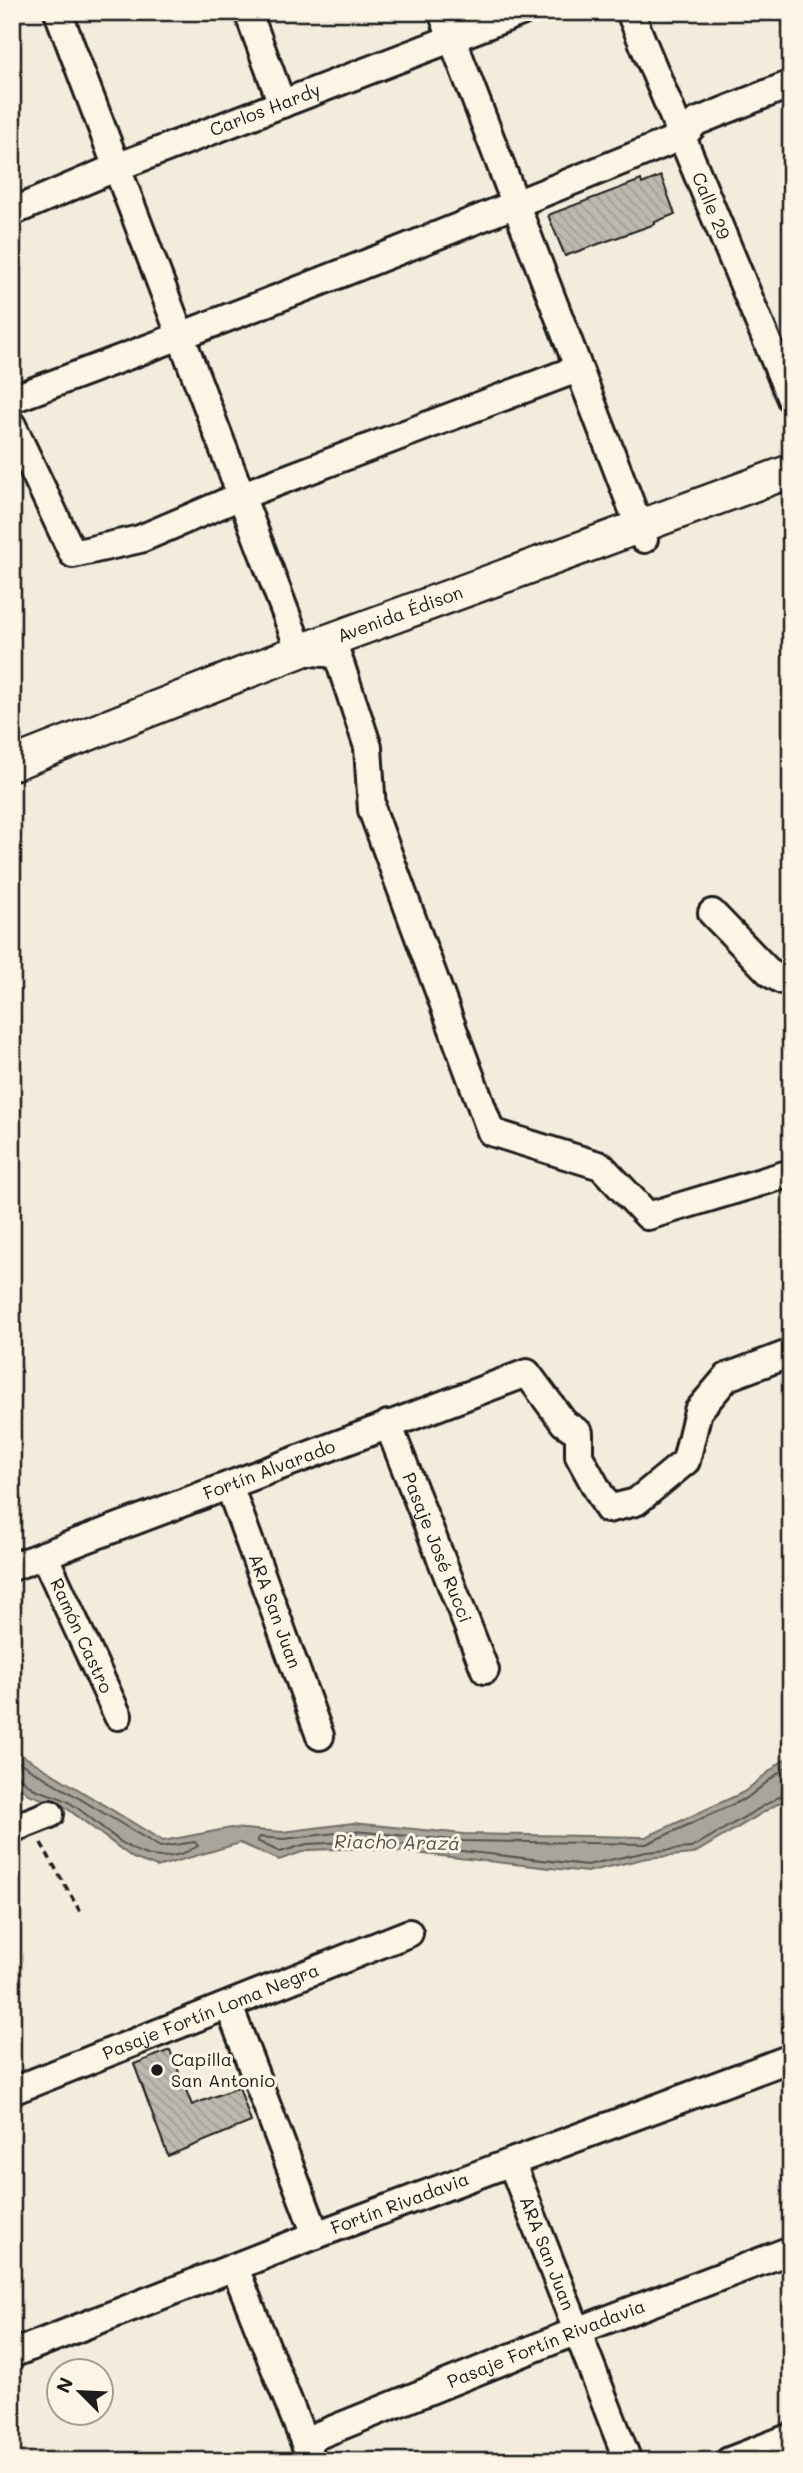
<svg xmlns="http://www.w3.org/2000/svg" width="803" height="2473" font-family="Mali,sans-serif">
<style>
.water{fill:#aaa59b;stroke:#716e68;stroke-width:2}
.lines{fill:none;stroke-linecap:round;stroke-linejoin:round}
.shore{stroke:#55534f;stroke-width:2}
.building{fill:url(#building-back-hatch);stroke:#1c1c1c;stroke-width:2}
.minor-casing{stroke:#1c1c1c;stroke-width:32}
.major-casing{stroke:#1c1c1c;stroke-width:37}
.path{stroke:#1c1c1c;stroke-width:3.5;stroke-dasharray:7 5;stroke-linecap:butt}
.minor{stroke:#fcf5e5;stroke-width:26}
.major{stroke:#fcf5e5;stroke-width:32}
.poi-dot{fill:#1c1c1c;stroke:#fcf5e5;stroke-width:2.5}
.labels{text-anchor:middle;stroke-width:6;stroke-linejoin:round;paint-order:stroke}
.street-label{font-size:18px;fill:#1c1c1c;stroke:#fcf5e5}
.poi-label{font-size:18px;fill:#1c1c1c;stroke:#fcf5e5;text-anchor:start}
.water-label{font-size:19px;font-style:italic;fill:#55534f;stroke:#fcf5e5}
</style>
<defs>
<pattern id="building-back-hatch" width="6" height="6" patternUnits="userSpaceOnUse" patternTransform="scale(1.75)"><rect width="6" height="6" fill="#beb9ae"/><path d="M-1 5l2 2M0 0l6 6M5-1l2 2" fill="none" stroke="#a39e95"/></pattern>
</defs>
<rect width="100%" height="100%" fill="#f3ecdd"/>
<filter id="ink" filterUnits="userSpaceOnUse"><feTurbulence type="fractalNoise" baseFrequency=".0143" numOctaves="2"/><feDisplacementMap in="SourceGraphic" scale="14" xChannelSelector="R" yChannelSelector="G"/><feConvolveMatrix kernelMatrix="1 2 1 2 8 2 1 2 1" color-interpolation-filters="sRGB"/></filter>
<g filter="url(#ink)">
<path class="water" d="M12,1749L163,1841L231,1828L283,1832L353,1823L464,1834L646,1837L744,1792L791,1754V1796L693,1854L647,1858L587,1872L369,1848L308,1850L279,1860L240,1843L157,1867L133,1858L65,1807L28,1794L12,1779Z"/>
<g class="lines">
<g class="shore">
<path d="M12,1758L160,1847L195,1842L198,1846C142,1879 114,1831 70,1803C60,1796 46,1794 35,1789C26,1785 22,1776 12,1775"/>
<path d="M791,1763L747,1798L646,1844L463,1841L353,1831L284,1839L260,1837L257,1841L280,1852L307,1844L370,1841L587,1865L646,1852L691,1848L791,1790"/>
</g>
</g>
<g class="building">
<path d="M661,176L675,214L655,222V224L565,256L548,215L641,180L642,184Z"/>
<path d="M170,2050L192,2105L239,2087L251,2122L168,2156L134,2064Z"/>
</g>
<g class="lines">
<defs>
<g id="minor">
<path d="M58,12L300,651L337,654L368,747L372,810L491,1132L601,1166L648,1216L791,1173"/>
<path d="M248,12L282,104"/>
<path d="M442,12L644,539"/>
<path id="s1" d="M630,12L791,399"/>
<path id="s2" d="M12,212L117,167L521,12"/>
<path d="M12,399C238,316 461,227 683,136L696,122L791,84"/>
<path d="M12,425L73,554L140,539L243,495L577,369"/>
<path d="M712,913L771,974L782,980L791,979"/>
<path id="s3" d="M388,1424L485,1670"/>
<path id="s4" d="M230,1488L320,1736"/>
<path id="s5" d="M44,1555L118,1716"/>
<path id="s6" d="M12,1567L527,1373L564,1423L579,1433V1456L608,1509L636,1502L686,1461L698,1411L727,1377L791,1353"/>
<path d="M12,1829L50,1814"/>
<path d="M229,2006L316,2235"/>
<path id="s7" d="M12,2091L409,1933"/>
<path id="s8" d="M512,2164L628,2461"/>
<path d="M235,2268L312,2461"/>
<path id="s9" d="M12,2354L316,2235L791,2058"/>
<path id="s10" d="M304,2441L577,2331L791,2250"/>
<path d="M729,2461L791,2437"/>
</g>
<g id="major">
<path id="s11" d="M12,764L300,651L791,471"/>
</g>
</defs>
<use href="#minor" class="minor-casing"/>
<use href="#major" class="major-casing"/>
<g class="path">
<path d="M41,1843L82,1915"/>
<path d="M263,2461L283,2451"/>
</g>
<use href="#minor" class="minor"/>
<use href="#major" class="major"/>
</g>
</g>
<circle class="poi-dot" cx="157" cy="2070" r="7"/>
<g class="labels">
<g class="street-label">
<text dy="6" stroke="none"><textPath href="#s2" startOffset="273">Carlos Hardy</textPath></text>
<text dy="6" stroke="none"><textPath href="#s1" startOffset="210">Calle 29</textPath></text>
<text dy="6" stroke="none"><textPath href="#s11" startOffset="416">Avenida Édison</textPath></text>
<text dy="6" stroke="none"><textPath href="#s6" startOffset="275">Fortín Alvarado</textPath></text>
<text dy="6" stroke="none"><textPath href="#s3" startOffset="133">Pasaje José Rucci</textPath></text>
<text dy="6" stroke="none"><textPath href="#s4" startOffset="131">ARA San Juan</textPath></text>
<text dy="6" stroke="none"><textPath href="#s5" startOffset="89">Ramón Castro</textPath></text>
<text dy="6" stroke="none"><textPath href="#s7" startOffset="214">Pasaje Fortín Loma Negra</textPath></text>
<text dy="6" stroke="none"><textPath href="#s9" startOffset="416">Fortín Rivadavia</textPath></text>
<text dy="6" stroke="none"><textPath href="#s8" startOffset="96">ARA San Juan</textPath></text>
<text dy="6" stroke="none"><textPath href="#s10" startOffset="261">Pasaje Fortín Rivadavia</textPath></text>
</g>
<g class="poi-label">
<text x="171" y="2066">Capilla<tspan x="171" dy="21">San Antonio</tspan></text>
</g>
<g class="water-label">
<text transform="translate(397 1842) rotate(1)" y="7">Riacho Arazá</text>
</g>
</g>
<rect width="803" height="2473" fill="none" stroke="#fcf5e5" stroke-width="42"/>
<rect x="21" y="21" width="761" height="2431" fill="none" stroke="#1c1c1c" stroke-width="2.5" filter="url(#ink)"/>
<g transform="translate(80 2392) rotate(294)"><circle r="33" fill="#fcf5e5" stroke="#a29e95" stroke-width="2"/>
<path d="M0-5L12 26L0 18L-12 26Z" fill="#1c1c1c"/>
<text y="-10" font-size="19" font-weight="bold" text-anchor="middle" fill="#1c1c1c">N</text>
</g>
</svg>
